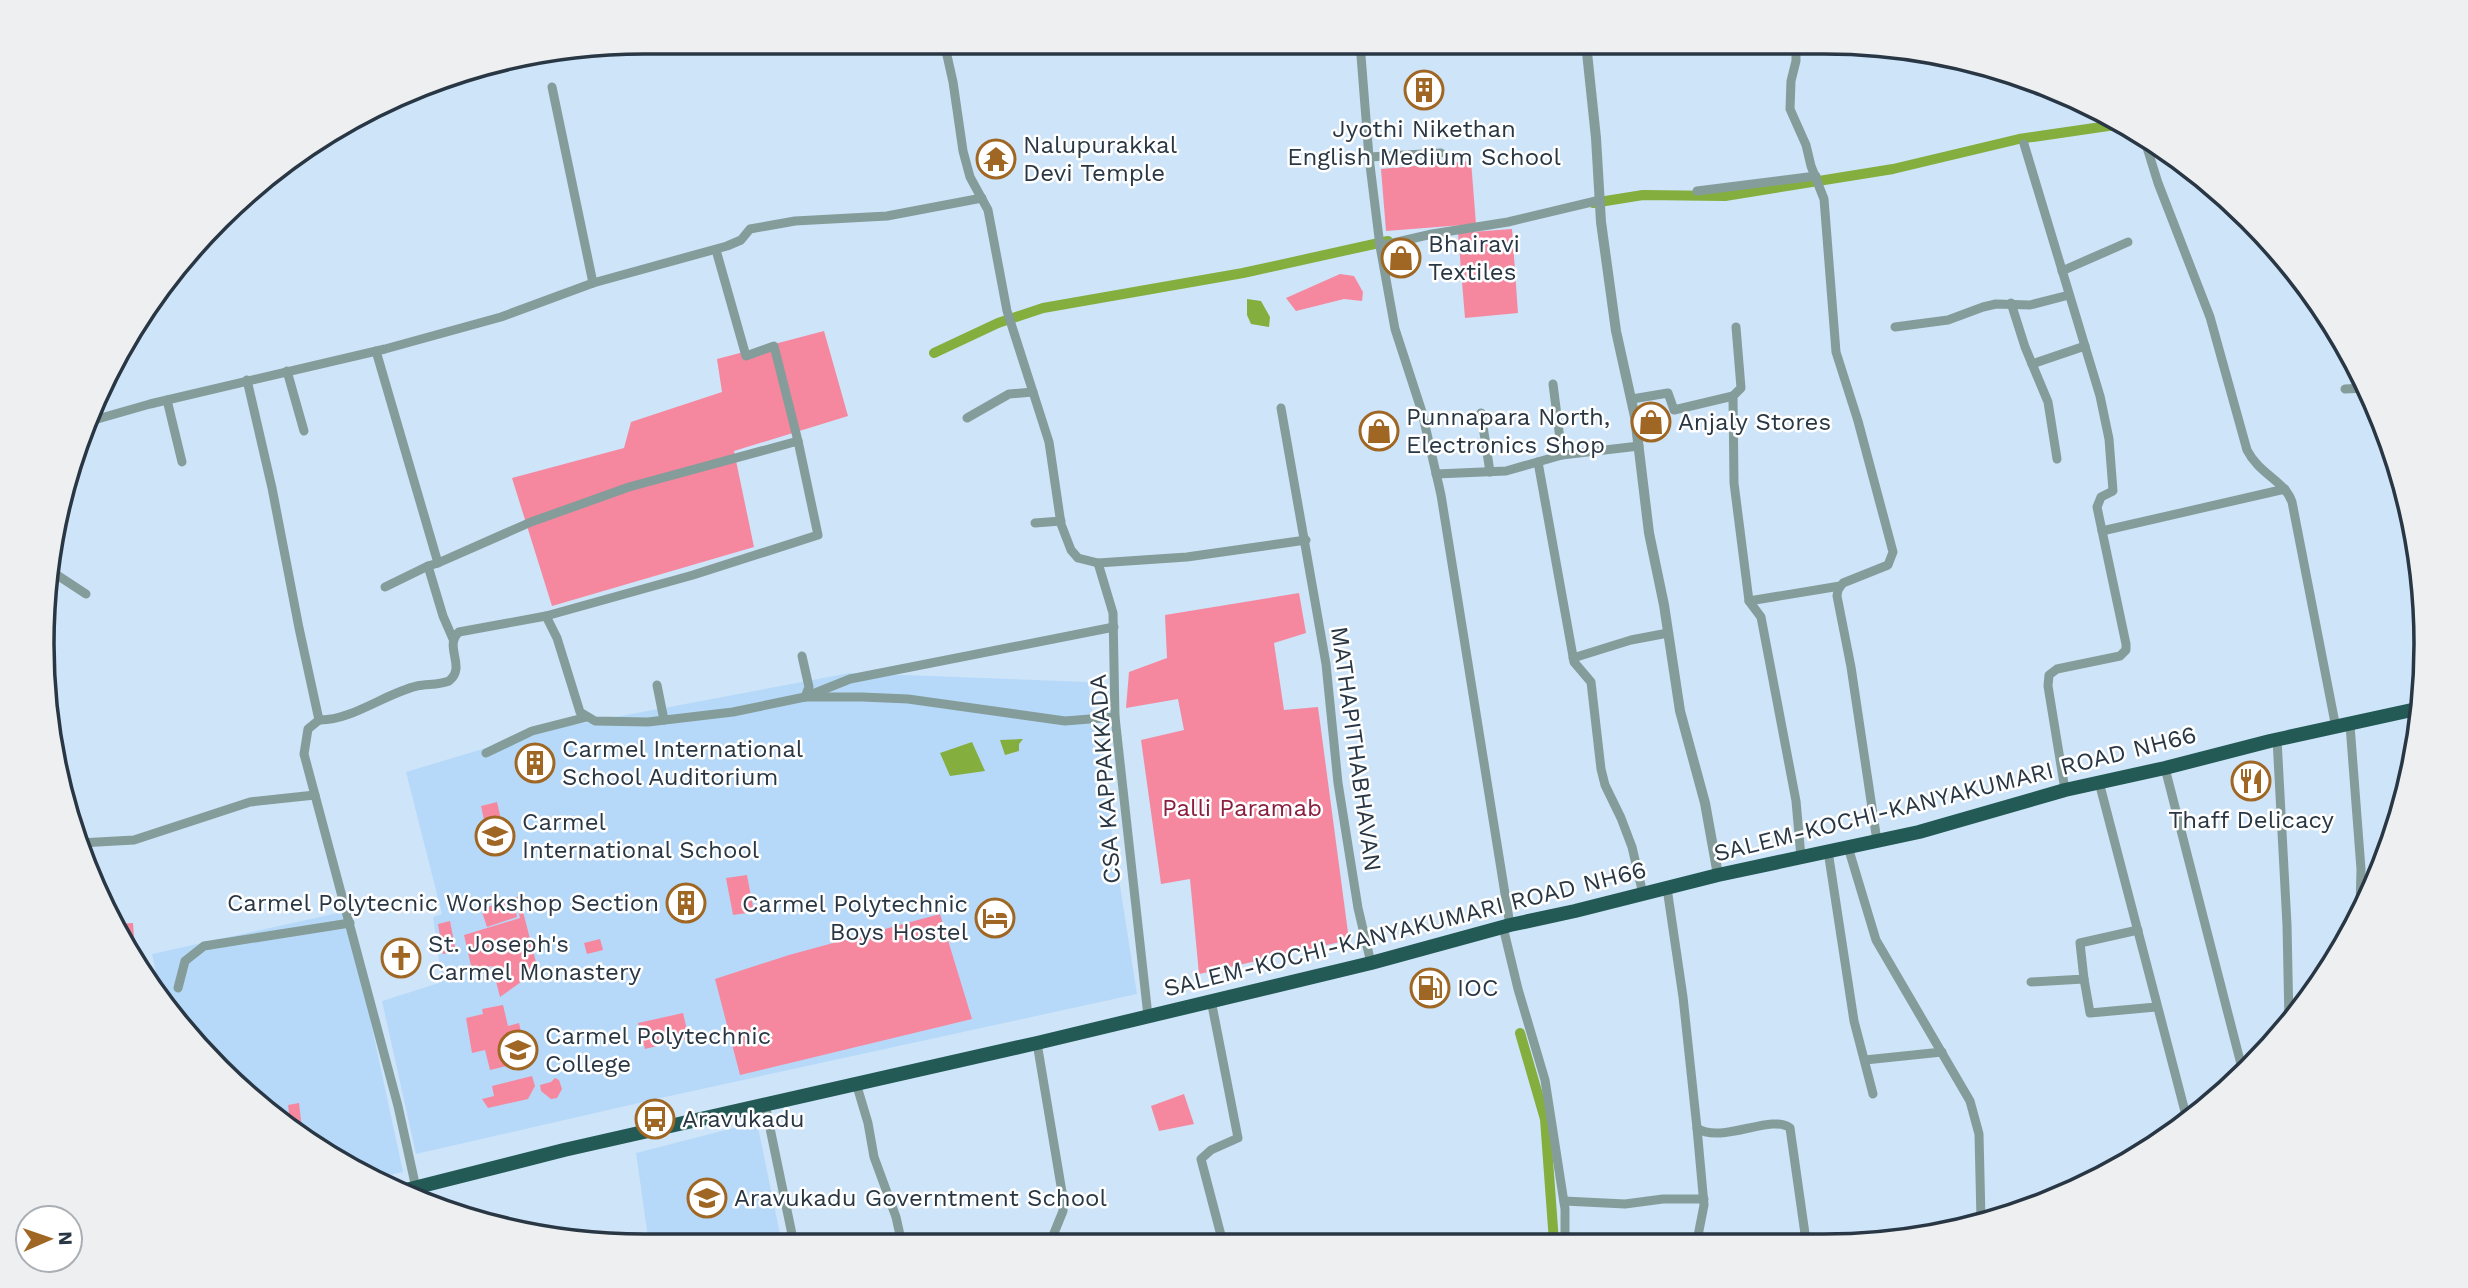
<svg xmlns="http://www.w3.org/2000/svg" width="2468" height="1288" font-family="'Work Sans',sans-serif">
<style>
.built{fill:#b7d9f9}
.green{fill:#f5889f}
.water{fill:#84ae3d}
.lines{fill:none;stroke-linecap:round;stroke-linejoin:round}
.canal{stroke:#84ae3d;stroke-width:10}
.minor{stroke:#849d9a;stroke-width:9}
.tertiary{stroke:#849d9a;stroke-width:10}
.trunk{stroke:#235a56;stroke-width:14}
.labels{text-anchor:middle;stroke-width:5;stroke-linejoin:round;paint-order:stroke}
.poi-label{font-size:24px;fill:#293745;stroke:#fff;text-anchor:start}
.street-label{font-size:24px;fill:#293745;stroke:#fff}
.park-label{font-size:24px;fill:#891e40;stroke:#fff}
.rim{fill:none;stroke:#293745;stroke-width:3.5}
</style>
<rect width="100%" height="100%" fill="#cee4f9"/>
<g class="built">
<path d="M850,673L1088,682L1137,994L656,1099L416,1154L382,1001L442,982L433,917L442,914L406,772L546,730Z"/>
<path d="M347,911L403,1172L370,1179L277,1121L192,1041L160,991L152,954Z"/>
<path d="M757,1122L782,1244L649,1245L636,1153Z"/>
</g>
<g class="green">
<path d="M1471,161L1476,224L1386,231L1381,169Z"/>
<path d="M1512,229L1518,313L1465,318L1458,233Z"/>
<path d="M1340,274L1354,276L1363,292L1362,301L1344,299L1296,311L1286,298Z"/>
<path d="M824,331L848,416L734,451L754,547L552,606L512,478L624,448L631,422L722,392L717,359Z"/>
<path d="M1299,593L1306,633L1274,643L1284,710L1318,707L1349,940L1199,974L1190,879L1161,884L1141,740L1184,730L1178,699L1126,708L1129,672L1167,658L1165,615Z"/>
<path d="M497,802L508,849L491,853L481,806Z"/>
<path d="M747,875L754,912L733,915L726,878Z"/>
<path d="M519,896L538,970L500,997L492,966L472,970L464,935L520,918L515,898Z"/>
<path d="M512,899L517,917L487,927L481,909Z"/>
<path d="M940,914L972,1019L740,1075L715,979L789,955Z"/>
<path d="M450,921L456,952L443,954L438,924Z"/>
<path d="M133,923L135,951L119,924Z"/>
<path d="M600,939L603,950L587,954L584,943Z"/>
<path d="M503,1005L508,1026L519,1023L528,1061L490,1070L485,1050L472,1053L466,1018L483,1014L482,1009Z"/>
<path d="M683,1013L689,1038L645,1049L638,1023Z"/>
<path d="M532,1076L535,1086L528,1099L488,1108L482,1099L494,1096L492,1086Z"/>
<path d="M555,1078L559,1080L562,1089L557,1098L551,1099L541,1091L540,1085L551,1082Z"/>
<path d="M1184,1094L1194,1124L1159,1131L1151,1106Z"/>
<path d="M299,1103L303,1138L291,1130L288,1105Z"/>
</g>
<g class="water">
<path d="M1247,299L1261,301L1270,317L1269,327L1251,324L1247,315Z"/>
<path d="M1023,739L1019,744V751L1005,755L1000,740Z"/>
<path d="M972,742L985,771L950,776L940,753Z"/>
</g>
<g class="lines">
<g class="canal">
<path d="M1593,203L1643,195L1725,196L1893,169L2019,139L2115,125L2132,130"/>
<path d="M934,353L998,323L1043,308L1243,273L1388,241"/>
<path d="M1520,1033L1545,1119L1554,1242"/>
</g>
<g class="minor">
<path d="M944,42L953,82L963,151L970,177L988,210L1007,311L1049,442L1061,524L1071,550L1078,558L1098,563L1187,557L1306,540"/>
<path d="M1360,43L1369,157L1380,246L1395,329L1422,412L1441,495L1510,925"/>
<path d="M1796,43V61L1791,81L1790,109L1806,145L1811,166L1824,199L1836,352L1858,421L1893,552L1888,565L1843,583L1838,590L1837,596L1851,667L1877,841"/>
<path d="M552,87L593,283"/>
<path d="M2144,138L2158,183L2210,317L2247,450C2259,474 2285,481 2292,502L2336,728"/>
<path d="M2024,144L2100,396L2109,439L2113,491L2101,497L2097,507L2126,644V650L2120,656L2057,669L2049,675L2048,686L2065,790"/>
<path d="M1369,157L1441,153"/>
<path d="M1697,191L1816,176"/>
<path d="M1380,246L1432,234L1508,222L1600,200"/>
<path d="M2062,271L2128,242"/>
<path d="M2011,303L2025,347L2048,402L2057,459"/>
<path d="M1736,327L1741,388L1733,396L1734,483L1749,601L1840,586"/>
<path d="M1895,327L1948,320L1983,307L1996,304L2030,305L2069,295"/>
<path d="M376,351L438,563L428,566L443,616L453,639"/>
<path d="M2032,364L2085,346"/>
<path d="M287,371L304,431"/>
<path d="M247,380L272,488L299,628L319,720C351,721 386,693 417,686C428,684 439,685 449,681C467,667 443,646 459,632L546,616L557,638L580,712L595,721L648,722L733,712L805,697H862L908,699L1065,721L1115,717"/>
<path d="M1553,384L1562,455"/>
<path d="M2345,389L2366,388"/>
<path d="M1632,399L1668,393L1674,410L1733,396"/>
<path d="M167,400L182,462"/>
<path d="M1281,408L1326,664L1338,783L1358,908L1371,963"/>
<path d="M1481,413L1490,472"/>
<path d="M967,418L1009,394L1033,392"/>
<path d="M94,420L150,404L385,349L501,317L593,283L727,246L741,240L750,229L795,221L887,216L982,198"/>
<path d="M1538,462L1574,662L1591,682L1601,769L1605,785L1621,818L1632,847L1643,894"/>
<path d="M1436,474L1506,471L1562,455L1639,446"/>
<path d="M1035,523L1061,521"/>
<path d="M2102,531L2285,489"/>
<path d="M2420,562L2421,569"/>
<path d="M438,563L531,522L629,487L798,441"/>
<path d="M1098,563L1113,613L1115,717L1148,1016"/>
<path d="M54,573L86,594"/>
<path d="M385,587L428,566"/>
<path d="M1749,601L1761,617L1796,801L1801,857"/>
<path d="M546,616L693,575L818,535L798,441L774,346L746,356L716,250"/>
<path d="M802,656L809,687L805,697"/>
<path d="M1573,658L1631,640L1668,633"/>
<path d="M657,685L664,720"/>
<path d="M810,695L850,679L1114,627"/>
<path d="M319,720L308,729L304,754L398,1106L416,1188"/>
<path d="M2350,725L2361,869L2360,910"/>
<path d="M2277,739L2287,925L2289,1022"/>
<path d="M486,753L532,731L587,717"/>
<path d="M2165,768L2243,1072"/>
<path d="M2099,782L2188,1123"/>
<path d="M80,843L134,840L250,802L315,795"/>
<path d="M1848,847L1876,940L1970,1101L1979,1134L1981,1220"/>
<path d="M1828,851L1854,1021L1873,1094"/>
<path d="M1667,888L1683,997L1697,1128C1721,1145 1772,1113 1790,1128L1806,1241"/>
<path d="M1503,927L1518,989L1545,1080L1565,1209V1242"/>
<path d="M2084,979L2090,1013L2156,1007"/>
<path d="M2031,982L2084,979L2080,943L2138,930"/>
<path d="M178,988L185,961L204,946L350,923"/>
<path d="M1211,1000L1238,1138L1211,1150L1201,1159L1223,1243"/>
<path d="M1037,1043L1063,1198V1211L1050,1243"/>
<path d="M1865,1060L1942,1052"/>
<path d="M856,1083L868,1123L874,1157L896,1217L902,1244"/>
<path d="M765,1104L794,1244"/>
<path d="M1564,1201L1625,1204L1663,1199H1704"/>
<path d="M1697,1241L1704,1205L1697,1128"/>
</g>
<path class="tertiary" d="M1586,43L1596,138L1601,222L1616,331L1635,417L1649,533L1664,605L1680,711L1705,803L1718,875"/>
<path class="trunk" d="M398,1192L564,1150L1037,1043L1371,963L1510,925L1575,911L1718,875L1919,832L2065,790L2165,768L2270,741L2421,708"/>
</g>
<defs>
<symbol id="building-ring" viewBox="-11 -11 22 22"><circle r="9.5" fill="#fff" stroke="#9f6723" stroke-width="1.5"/><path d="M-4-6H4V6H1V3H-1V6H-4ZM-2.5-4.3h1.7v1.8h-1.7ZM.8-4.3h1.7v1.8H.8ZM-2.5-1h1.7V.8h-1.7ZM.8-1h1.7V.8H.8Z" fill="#9f6723"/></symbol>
<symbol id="temple-ring" viewBox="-11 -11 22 22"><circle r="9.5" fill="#fff" stroke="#9f6723" stroke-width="1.5"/><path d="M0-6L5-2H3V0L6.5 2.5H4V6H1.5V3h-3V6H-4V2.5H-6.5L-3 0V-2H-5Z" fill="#9f6723"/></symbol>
<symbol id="shop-ring" viewBox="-11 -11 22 22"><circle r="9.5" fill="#fff" stroke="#9f6723" stroke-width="1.5"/><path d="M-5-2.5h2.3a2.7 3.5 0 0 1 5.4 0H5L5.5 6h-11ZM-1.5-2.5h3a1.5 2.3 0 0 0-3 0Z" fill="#9f6723"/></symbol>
<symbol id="restaurant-ring" viewBox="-11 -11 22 22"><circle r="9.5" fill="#fff" stroke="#9f6723" stroke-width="1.5"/><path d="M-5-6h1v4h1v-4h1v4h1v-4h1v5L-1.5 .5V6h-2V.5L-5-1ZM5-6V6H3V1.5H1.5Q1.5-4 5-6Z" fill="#9f6723"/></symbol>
<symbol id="school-ring" viewBox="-11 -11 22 22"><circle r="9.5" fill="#fff" stroke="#9f6723" stroke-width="1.5"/><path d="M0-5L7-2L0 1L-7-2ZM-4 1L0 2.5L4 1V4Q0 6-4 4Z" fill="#9f6723"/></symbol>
<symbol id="hotel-ring" viewBox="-11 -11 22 22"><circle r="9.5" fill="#fff" stroke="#9f6723" stroke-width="1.5"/><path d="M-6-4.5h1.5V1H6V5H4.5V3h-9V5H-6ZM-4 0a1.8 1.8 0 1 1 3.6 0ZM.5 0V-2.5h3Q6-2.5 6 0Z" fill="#9f6723"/></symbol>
<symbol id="church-ring" viewBox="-11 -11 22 22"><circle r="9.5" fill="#fff" stroke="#9f6723" stroke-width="1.5"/><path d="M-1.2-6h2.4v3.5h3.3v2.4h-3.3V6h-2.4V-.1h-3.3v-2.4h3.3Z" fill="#9f6723"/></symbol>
<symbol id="fuel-ring" viewBox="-11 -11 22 22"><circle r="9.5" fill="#fff" stroke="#9f6723" stroke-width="1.5"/><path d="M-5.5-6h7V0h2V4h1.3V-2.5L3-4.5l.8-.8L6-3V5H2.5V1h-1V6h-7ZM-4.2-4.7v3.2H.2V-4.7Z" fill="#9f6723"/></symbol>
<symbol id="university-ring" viewBox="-11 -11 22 22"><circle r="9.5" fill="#fff" stroke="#9f6723" stroke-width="1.5"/><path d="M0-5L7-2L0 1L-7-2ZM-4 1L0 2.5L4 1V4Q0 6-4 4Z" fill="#9f6723"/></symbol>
<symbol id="bus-ring" viewBox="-11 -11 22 22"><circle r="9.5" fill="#fff" stroke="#9f6723" stroke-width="1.5"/><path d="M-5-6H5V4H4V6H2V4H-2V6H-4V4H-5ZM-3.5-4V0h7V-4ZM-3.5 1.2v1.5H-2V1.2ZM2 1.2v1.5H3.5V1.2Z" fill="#9f6723"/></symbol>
</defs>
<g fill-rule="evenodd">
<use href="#building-ring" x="1402" y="68" width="44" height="44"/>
<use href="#temple-ring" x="974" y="137" width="44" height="44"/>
<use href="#shop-ring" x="1379" y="236" width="44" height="44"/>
<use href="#shop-ring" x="1629" y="400" width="44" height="44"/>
<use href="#shop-ring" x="1357" y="409" width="44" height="44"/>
<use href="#building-ring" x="513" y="741" width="44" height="44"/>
<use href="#restaurant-ring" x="2229" y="759" width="44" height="44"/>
<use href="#school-ring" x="473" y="814" width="44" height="44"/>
<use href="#building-ring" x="664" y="881" width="44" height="44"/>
<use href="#hotel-ring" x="973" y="896" width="44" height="44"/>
<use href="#church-ring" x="379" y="936" width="44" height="44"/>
<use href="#fuel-ring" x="1408" y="966" width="44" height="44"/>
<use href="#university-ring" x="496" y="1028" width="44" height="44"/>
<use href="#bus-ring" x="633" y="1097" width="44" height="44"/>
<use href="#school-ring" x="685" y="1176" width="44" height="44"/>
</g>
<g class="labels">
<g class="poi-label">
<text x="1424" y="137" text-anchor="middle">Jyothi Nikethan<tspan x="1424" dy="28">English Medium School</tspan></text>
<text x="1023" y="153">Nalupurakkal<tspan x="1023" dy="28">Devi Temple</tspan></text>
<text x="1428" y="252">Bhairavi<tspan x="1428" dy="28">Textiles</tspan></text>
<text x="1406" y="425">Punnapara North,<tspan x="1406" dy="28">Electronics Shop</tspan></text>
<text x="1678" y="430">Anjaly Stores</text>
<text x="562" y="757">Carmel International<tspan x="562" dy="28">School Auditorium</tspan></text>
<text x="2251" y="828" text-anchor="middle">Thaff Delicacy</text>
<text x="522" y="830">Carmel<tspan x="522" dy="28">International School</tspan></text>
<text x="659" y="911" text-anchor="end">Carmel Polytecnic Workshop Section</text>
<text x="968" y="912" text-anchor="end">Carmel Polytechnic<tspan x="968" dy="28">Boys Hostel</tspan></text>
<text x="428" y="952">St. Joseph's<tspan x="428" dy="28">Carmel Monastery</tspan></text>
<text x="1457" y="996">IOC</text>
<text x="545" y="1044">Carmel Polytechnic<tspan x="545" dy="28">College</tspan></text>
<text x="682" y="1127">Aravukadu</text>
<text x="734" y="1206">Aravukadu Governtment School</text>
</g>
<g class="street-label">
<text transform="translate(1356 749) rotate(82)" y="8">MATHAPITHABHAVAN</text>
<text transform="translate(1105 779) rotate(-94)" y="8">CSA KAPPAKKADA</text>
<text transform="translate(1955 794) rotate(-14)" y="8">SALEM-KOCHI-KANYAKUMARI ROAD NH66</text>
<text transform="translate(1405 929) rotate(-14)" y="8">SALEM-KOCHI-KANYAKUMARI ROAD NH66</text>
</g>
<g class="park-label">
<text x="1242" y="816">Palli Paramab</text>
</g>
</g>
<path d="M0 0H2468V1288H0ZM644 54H1824A590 590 0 0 1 2414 644V644A590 590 0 0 1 1824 1234H644A590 590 0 0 1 54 644V644A590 590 0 0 1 644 54Z" fill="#eeeff0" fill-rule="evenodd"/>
<path class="rim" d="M644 54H1824A590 590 0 0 1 2414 644V644A590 590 0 0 1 1824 1234H644A590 590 0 0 1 54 644V644A590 590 0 0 1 644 54Z"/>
<g transform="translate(49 1239) rotate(88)"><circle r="33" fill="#ffffff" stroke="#a9afb5" stroke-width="2"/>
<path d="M0-5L12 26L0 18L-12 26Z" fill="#9f6723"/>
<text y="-10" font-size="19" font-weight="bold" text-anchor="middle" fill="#293745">N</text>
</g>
</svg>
